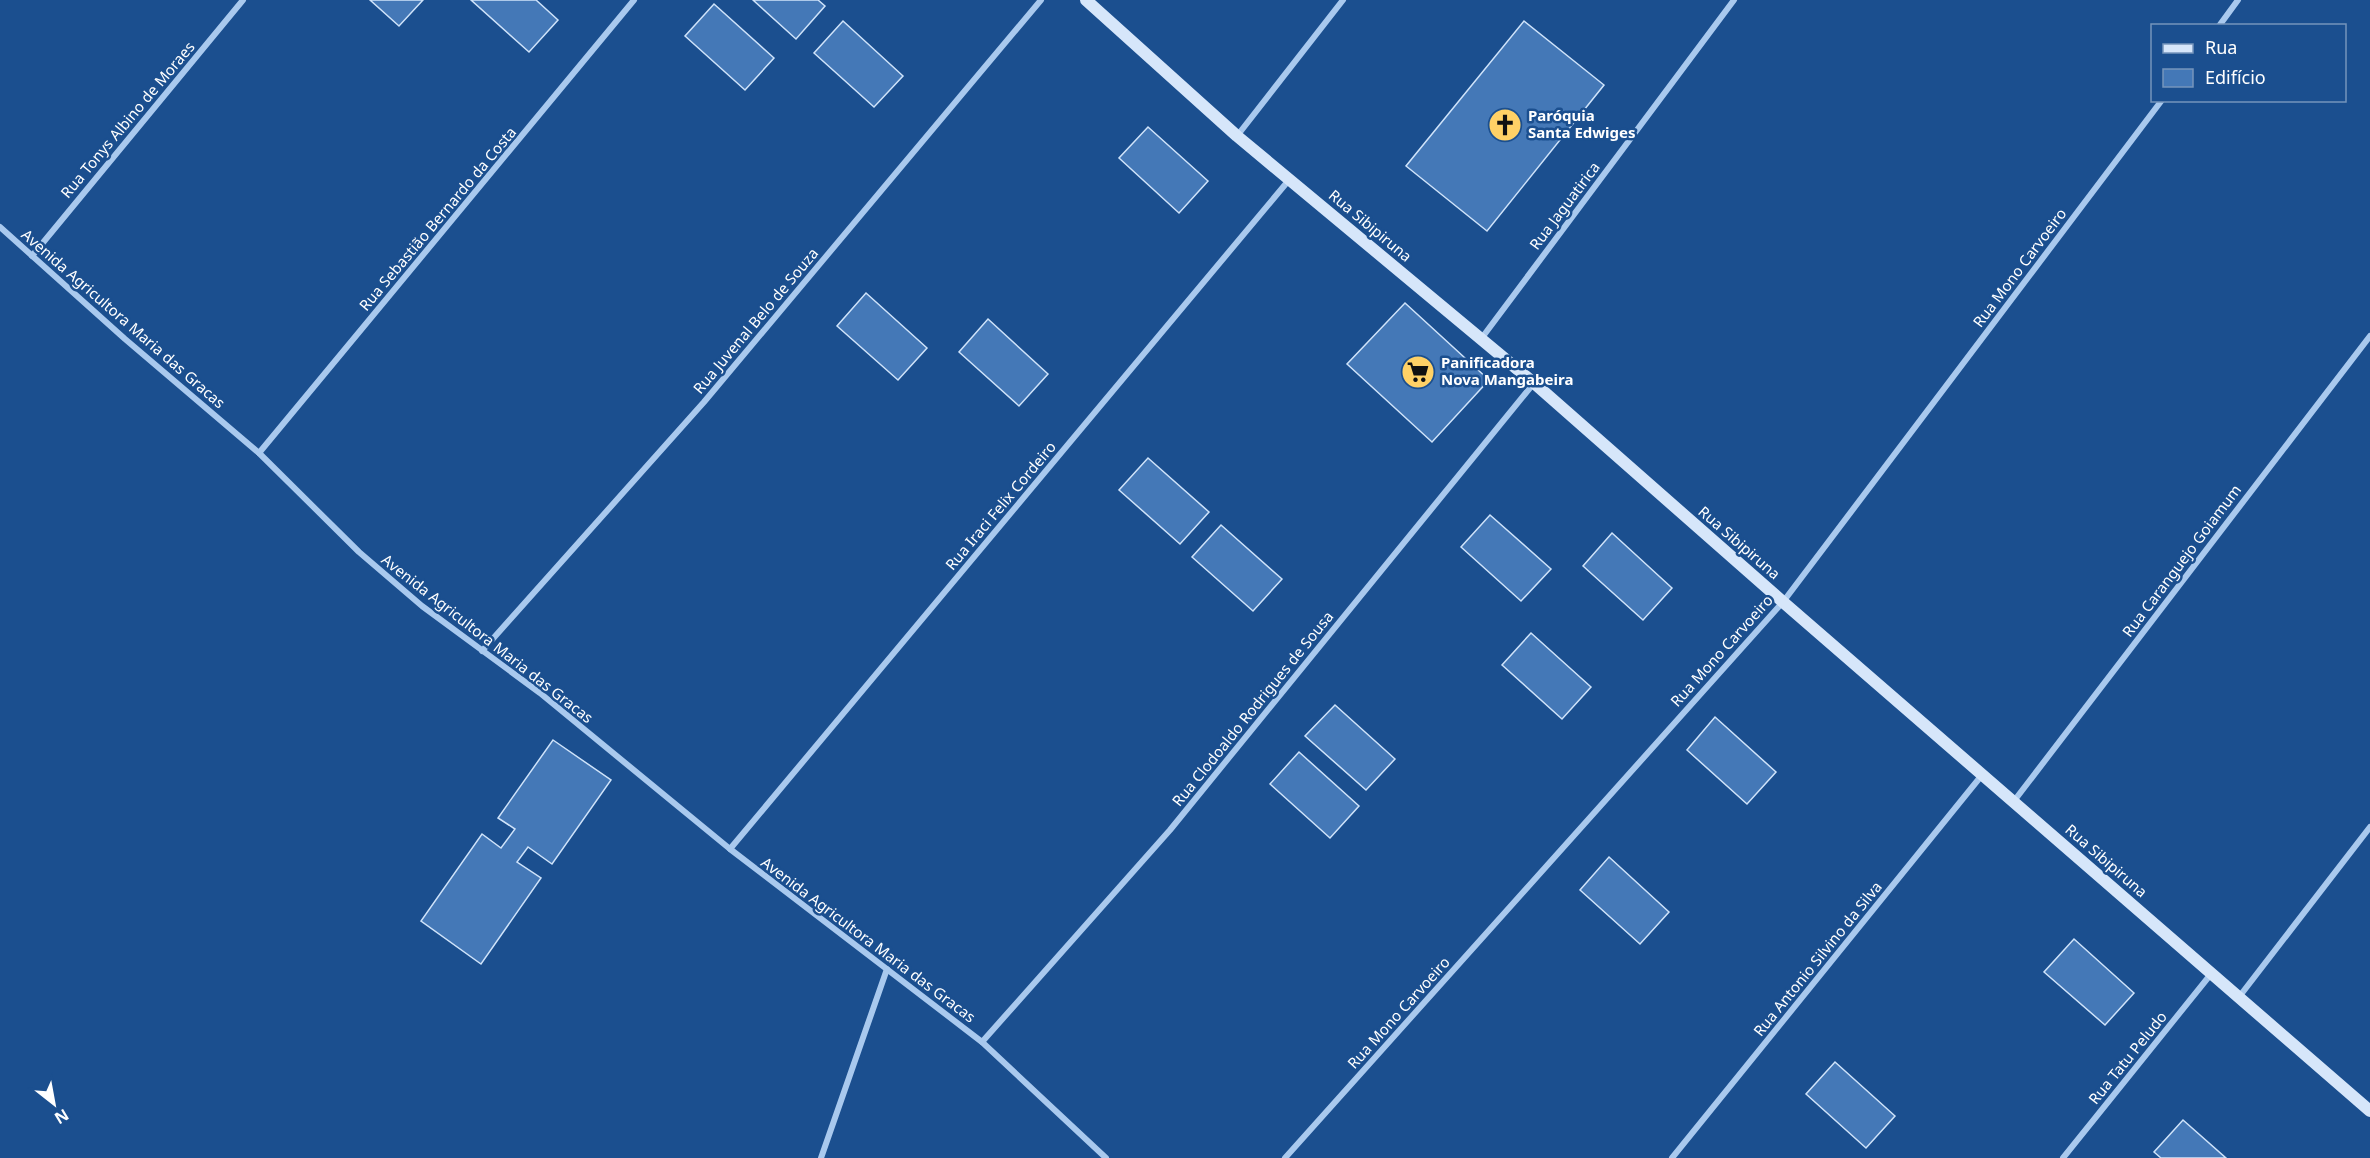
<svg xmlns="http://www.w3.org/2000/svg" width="2370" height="1158" font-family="'Noto Sans',sans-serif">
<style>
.building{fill:#4478b7;stroke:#cfe3fa;stroke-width:1.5}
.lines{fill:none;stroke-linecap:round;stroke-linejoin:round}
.street{stroke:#a9c9ee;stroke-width:6}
.secondary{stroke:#d6e6fa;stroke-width:12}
.labels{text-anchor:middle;stroke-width:5;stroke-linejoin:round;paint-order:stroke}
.poi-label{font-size:15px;font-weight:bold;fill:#fff;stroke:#1b4f8f;text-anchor:start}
.street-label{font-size:15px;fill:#fff;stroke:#1b4f8f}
</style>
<rect width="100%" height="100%" fill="#1b4f8f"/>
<g class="building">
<path d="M370,0H423L399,26Z"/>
<path d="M471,0H536L558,20L529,52Z"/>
<path d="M753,0H818L825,6L796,39Z"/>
<path d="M714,4L774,58L745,90L685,36Z"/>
<path d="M843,21L903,76L874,107L814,53Z"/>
<path d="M1524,21L1604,85L1487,231L1406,166Z"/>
<path d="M1148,127L1208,181L1179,213L1119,158Z"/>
<path d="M866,293L927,348L898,380L837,326Z"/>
<path d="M1405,303L1489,380L1432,442L1347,364Z"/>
<path d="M988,319L1048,374L1019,406L959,352Z"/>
<path d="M1148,458L1209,512L1180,544L1119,490Z"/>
<path d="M1490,515L1551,569L1521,601L1461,547Z"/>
<path d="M1221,525L1282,579L1253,611L1192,557Z"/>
<path d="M1612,533L1672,588L1643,620L1583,566Z"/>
<path d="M1531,633L1591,687L1562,719L1502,665Z"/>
<path d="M1335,705L1395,759L1366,790L1305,736Z"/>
<path d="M1715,717L1776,772L1747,804L1687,750Z"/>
<path d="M553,740L611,780L552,864L528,847L517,862L541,878L481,964L421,921L482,834L501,848L515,829L498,818Z"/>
<path d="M1299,752L1359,806L1330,838L1270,784Z"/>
<path d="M1609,857L1669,912L1640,944L1580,890Z"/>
<path d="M2074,939L2134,993L2105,1025L2044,972Z"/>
<path d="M1835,1062L1895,1116L1866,1148L1806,1094Z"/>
<path d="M2183,1120L2226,1158H2161L2154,1152Z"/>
</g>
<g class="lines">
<g class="street">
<path d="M2219,26L2238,0"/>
<path d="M1237,136L1343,0"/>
<path d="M0,227L125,339L259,453L359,552L422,606L540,693L730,849L982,1042L1106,1158"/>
<path d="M32,256L243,0"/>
<path d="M1481,339L1734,0"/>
<path d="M259,453L634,0"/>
<path d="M482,651L704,402L1041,0"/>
<path d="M2014,801L2370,336"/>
<path d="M730,849L1289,180"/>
<path d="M2239,997L2370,827"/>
<path d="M982,1042L1170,830L1534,383"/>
<path d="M821,1158L887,969"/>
<path d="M1285,1158L1783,602L2162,100"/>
<path d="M1672,1158L1982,775"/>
<path d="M2063,1158L2211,974"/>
</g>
<path class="secondary" d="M1086,0L1237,136L1534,383L1783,602L2370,1111"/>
</g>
<defs>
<symbol id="church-disc" viewBox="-11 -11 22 22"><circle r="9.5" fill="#ffd166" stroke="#1b4f8f"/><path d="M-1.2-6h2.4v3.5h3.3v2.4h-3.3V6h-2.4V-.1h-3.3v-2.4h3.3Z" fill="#111"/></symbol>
<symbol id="supermarket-disc" viewBox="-11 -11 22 22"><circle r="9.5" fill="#ffd166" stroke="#1b4f8f"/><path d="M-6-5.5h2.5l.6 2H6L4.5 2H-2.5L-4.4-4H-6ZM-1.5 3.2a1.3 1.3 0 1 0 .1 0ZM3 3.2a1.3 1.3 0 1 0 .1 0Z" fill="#111"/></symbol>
</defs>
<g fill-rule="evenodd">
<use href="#church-disc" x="1486" y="106" width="38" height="38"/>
<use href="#supermarket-disc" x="1399" y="353" width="38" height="38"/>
</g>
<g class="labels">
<g class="poi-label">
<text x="1528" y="121">Paróquia<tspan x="1528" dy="17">Santa Edwiges</tspan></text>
<text x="1441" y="368">Panificadora<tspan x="1441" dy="17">Nova Mangabeira</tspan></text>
</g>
<g class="street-label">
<text transform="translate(128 120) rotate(-50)" y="5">Rua Tonys Albino de Moraes</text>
<text transform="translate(1565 206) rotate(-53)" y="5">Rua Jaguatirica</text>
<text transform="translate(438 219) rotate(-50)" y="5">Rua Sebastião Bernardo da Costa</text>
<text transform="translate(1370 226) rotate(40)" y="5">Rua Sibipiruna</text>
<text transform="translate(2020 268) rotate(-53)" y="5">Rua Mono Carvoeiro</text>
<text transform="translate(123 319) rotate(41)" y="5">Avenida Agricultora Maria das Gracas</text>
<text transform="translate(756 321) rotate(-50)" y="5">Rua Juvenal Belo de Souza</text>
<text transform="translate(1001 506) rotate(-50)" y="5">Rua Iraci Felix Cordeiro</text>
<text transform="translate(1739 543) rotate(41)" y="5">Rua Sibipiruna</text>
<text transform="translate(2182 561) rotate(-53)" y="5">Rua Caranguejo Goiamum</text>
<text transform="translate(487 639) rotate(38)" y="5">Avenida Agricultora Maria das Gracas</text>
<text transform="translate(1722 651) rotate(-48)" y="5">Rua Mono Carvoeiro</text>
<text transform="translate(1253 709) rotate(-51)" y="5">Rua Clodoaldo Rodrigues de Sousa</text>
<text transform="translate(2106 861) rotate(41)" y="5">Rua Sibipiruna</text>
<text transform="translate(868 940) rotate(37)" y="5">Avenida Agricultora Maria das Gracas</text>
<text transform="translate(1818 959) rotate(-51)" y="5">Rua Antonio Silvino da Silva</text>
<text transform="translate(1399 1013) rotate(-48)" y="5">Rua Mono Carvoeiro</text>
<text transform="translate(2128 1058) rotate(-51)" y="5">Rua Tatu Peludo</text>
</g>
</g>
<rect x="2151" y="24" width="195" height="78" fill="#1b4f8f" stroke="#7695bc" stroke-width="1.5"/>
<rect x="2163" y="44" width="30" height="9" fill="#d6e6fa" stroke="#7695bc" stroke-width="1.5"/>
<text x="2205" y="54" font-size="18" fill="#ffffff">Rua</text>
<rect x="2163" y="69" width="30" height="18" fill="#4478b7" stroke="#7695bc" stroke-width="1.5"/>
<text x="2205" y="84" font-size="18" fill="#ffffff">Edifício</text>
<g transform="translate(54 1104) rotate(149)" stroke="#1b4f8f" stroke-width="4.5" paint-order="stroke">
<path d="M0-4.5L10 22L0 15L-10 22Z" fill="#ffffff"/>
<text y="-9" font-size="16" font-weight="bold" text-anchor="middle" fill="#ffffff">N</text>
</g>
</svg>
